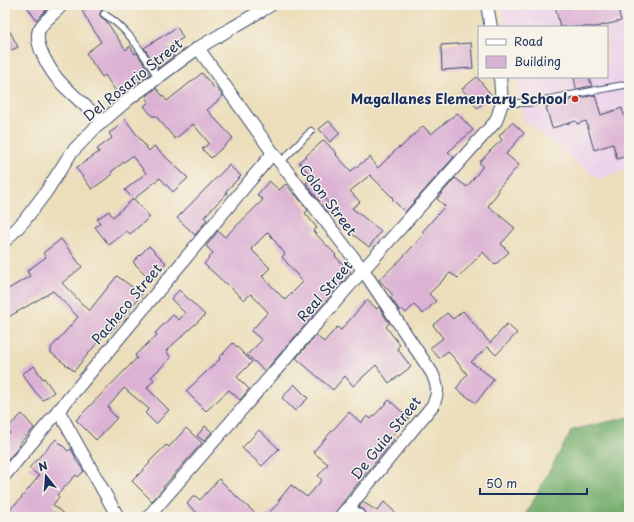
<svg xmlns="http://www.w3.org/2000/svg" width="634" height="522" font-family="'Playpen Sans',sans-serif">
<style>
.built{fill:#ecd1ea}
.forest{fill:#74ae6d;stroke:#486e66}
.building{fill:#dcb2d4;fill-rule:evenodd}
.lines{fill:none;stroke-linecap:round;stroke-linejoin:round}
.lane-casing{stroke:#3a496c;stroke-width:8}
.street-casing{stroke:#3a496c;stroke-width:14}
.lane{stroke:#fff;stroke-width:6}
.street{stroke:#fff;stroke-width:12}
.poi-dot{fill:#c8321e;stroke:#f7f3e8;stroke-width:1.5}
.labels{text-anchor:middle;stroke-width:3;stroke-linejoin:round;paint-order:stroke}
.street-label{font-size:14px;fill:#1b2f5e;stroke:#f7f3e8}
.poi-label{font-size:14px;font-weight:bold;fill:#1b2f5e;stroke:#f7f3e8;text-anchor:end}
</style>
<rect width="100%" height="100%" fill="#f7f3e8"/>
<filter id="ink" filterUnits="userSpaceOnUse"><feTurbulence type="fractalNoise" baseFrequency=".025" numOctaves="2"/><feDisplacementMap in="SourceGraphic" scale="8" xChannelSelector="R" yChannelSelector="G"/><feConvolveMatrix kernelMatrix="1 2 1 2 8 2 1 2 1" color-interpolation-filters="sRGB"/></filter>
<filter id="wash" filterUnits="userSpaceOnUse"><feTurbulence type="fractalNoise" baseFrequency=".012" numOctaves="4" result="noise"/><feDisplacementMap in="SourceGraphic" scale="16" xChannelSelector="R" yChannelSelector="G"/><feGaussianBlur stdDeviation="0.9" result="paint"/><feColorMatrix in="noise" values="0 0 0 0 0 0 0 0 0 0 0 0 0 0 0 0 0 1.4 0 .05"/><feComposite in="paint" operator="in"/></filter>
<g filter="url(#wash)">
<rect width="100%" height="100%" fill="#ecdeba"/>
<path class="built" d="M501,5H629V169L598,179L524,121L516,77H607V27H506Z"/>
<path class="forest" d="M629,417V517H524L572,430Z"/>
<g id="blocks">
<g class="building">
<path d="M26,5H45L47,9L36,20Z"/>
<path d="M93,5H99L102,10L100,13V16L106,21L126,50L130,46L135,54L137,53L150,74L119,96L105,75L102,77L86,53L101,42L82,11Z"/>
<path d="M555,5H617L621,21L596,27H560Z"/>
<path d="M5,22L18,47L5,53Z"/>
<path d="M177,27L183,38L168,47L174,56L158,68L144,48Z"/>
<path d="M471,43L473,68L442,70L441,45Z"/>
<path d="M202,73L214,88L215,87L223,96L207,110L233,138L211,158L202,149L209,143L193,124L175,139L155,115L153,117L144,106L149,102L146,97L156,88L167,101Z"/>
<path d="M477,77L492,96L477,108L462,89Z"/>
<path d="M574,77H589L592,86L576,89Z"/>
<path d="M595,95L601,115L622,108L629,132V155L617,159L613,144L594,150L586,121L577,124L576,121L552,128L546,107L571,100Z"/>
<path d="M457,113L473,130L448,152L454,157L405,212L392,199L393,198L370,175L350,191L360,202L352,208L381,231L369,247L351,233L352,230L323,197L319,201L306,183L312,177L299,162L324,140L337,154L336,155L351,171L370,157L378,168L399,147L400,148L423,126L431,134Z"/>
<path d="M125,119L149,151L154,146L188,178L173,192L160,178L134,199L150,217L130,234L127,231L109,245L95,227L100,223L97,219L109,211L113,217L133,199L125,190L146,173L132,156L111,172L113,174L92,189L76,168L99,152L97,149L112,138L109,133L115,129Z"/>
<path d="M329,121L340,133L330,142L319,129Z"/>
<path d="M512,122L524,133L506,154L519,165L497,190L499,191L488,206L515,228L501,244L509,252L495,265L483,252L458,278L450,273L429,294L436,301L423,314L414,305L406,313L402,309L400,311L390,297L393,295L379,280L403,257L424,234L422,232L445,206L437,199L455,178L467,187L483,166L479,163L490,151L502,140L499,136Z"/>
<path d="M229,165L241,176L226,191L227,193L204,217L207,220L195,235L177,218Z"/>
<path d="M269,181L279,190L286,184L294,194H295L308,210L305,213L317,228L313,231L336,255L335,256L351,273L265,371L247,355L262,340L251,331L268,312L251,294L244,300L226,283H225L204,264L213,253L206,246L218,231L225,237L263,200L257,195ZM268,232L285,254L282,257L303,282L285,300L262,276L270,268L251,249Z"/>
<path d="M61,239L82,267L62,283L89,311L117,276L142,294L110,333L107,331L74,371L51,353V348L78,317L53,291L5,319V291L30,276L27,271L46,257L43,253Z"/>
<path d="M149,246L166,263L150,279L133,262Z"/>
<path d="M179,290L205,315L166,351L171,358L151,377L154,380L147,388L169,410L156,424L145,413L149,409L124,388L108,407L110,408L109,410L117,418L96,440L76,420L137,358L135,355L157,335L155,333L173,315L179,320L185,313L171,299Z"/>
<path d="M367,300L377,309L379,307L389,323L386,327L400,345L397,348L411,367L389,383L376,365L353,386L345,376L333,390L296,358L316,335L324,342L337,327L341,330Z"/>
<path d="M463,311L490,343L507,324L517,333L496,355L488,347L471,362L494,379L476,403L456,389L467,374L448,351L439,358L430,348L443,338L433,325L447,313L453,319Z"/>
<path d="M233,343L252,362L237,377L249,389L240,400L229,390L206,411L186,391L220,359L219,358Z"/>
<path d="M34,366L43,379L44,378L54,392L43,400L37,394L22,374Z"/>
<path d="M294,384L308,398L295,411L282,398Z"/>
<path d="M389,400L409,418L391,437L394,440L350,493L332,517H264L280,502L278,501L291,485L307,497L322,480L318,476L328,464L313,452L349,412L361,423L367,416L371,419Z"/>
<path d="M22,414L34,428L18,445L20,446L5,463V434L7,435L10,433L6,429Z"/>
<path d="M205,426L212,432L204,441L197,436Z"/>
<path d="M186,428L202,443L163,487L164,488L152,501L132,481L150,463L149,462L166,445L169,447Z"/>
<path d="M259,430L279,449L262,466L242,448Z"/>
<path d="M56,439L68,451L71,449L76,458L75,459L84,471L78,477L76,475L57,495L59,497L53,505L67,517H5V515L16,503H17L39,476L29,468Z"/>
<path d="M219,479L236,496L259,517H202L187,504L194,495L200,500Z"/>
<path d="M363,502L377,511L384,502L400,517H367L365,511L359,507Z"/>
</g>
</g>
</g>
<g filter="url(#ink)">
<use href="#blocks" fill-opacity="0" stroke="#3a496c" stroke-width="1"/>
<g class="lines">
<defs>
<g id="lane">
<path d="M104,14C129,29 143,54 158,77"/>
<path d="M502,103H528L629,84"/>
<path d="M281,162L311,131"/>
</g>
<g id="street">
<path d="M62,5C55,13 42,22 39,30C33,44 52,74 62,84C75,97 89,109 103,122"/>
<path d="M487,5L491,27"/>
<path d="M198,48L273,153L363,270L432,373C438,387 439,392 433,405L341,517"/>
<path d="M5,241L24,221L46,192L71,153L94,129L130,98L198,48L271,5"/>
<path d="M58,410L118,517"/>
<path d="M5,475L273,153"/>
<path d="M349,508L360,517"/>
<path d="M148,517L363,270L496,121L502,103L500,77"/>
</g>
</defs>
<use href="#lane" class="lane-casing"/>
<use href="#street" class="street-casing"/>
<use href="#lane" class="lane"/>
<use href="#street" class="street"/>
</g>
</g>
<circle class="poi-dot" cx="575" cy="99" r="4"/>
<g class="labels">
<g class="street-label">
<text transform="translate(133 80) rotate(-39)" y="5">Del Rosario Street</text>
<text transform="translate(328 200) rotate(53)" y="5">Colon Street</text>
<text transform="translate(325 291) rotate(-49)" y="5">Real Street</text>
<text transform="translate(127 304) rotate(-50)" y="5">Pacheco Street</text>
<text transform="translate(386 438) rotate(-51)" y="5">De Guia Street</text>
</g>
<g class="poi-label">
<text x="567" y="104">Magallanes Elementary School</text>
</g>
</g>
<rect width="634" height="522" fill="none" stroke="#f7f3e8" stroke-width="20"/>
<rect x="478" y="26" width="130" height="52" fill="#f7f3e8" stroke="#9fa5b1"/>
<rect x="486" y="39" width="20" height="6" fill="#ffffff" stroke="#9fa5b1"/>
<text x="514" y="46" font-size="12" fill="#1b2f5e">Road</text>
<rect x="486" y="56" width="20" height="12" fill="#dcb2d4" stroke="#9fa5b1"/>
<text x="514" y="66" font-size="12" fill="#1b2f5e">Building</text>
<g transform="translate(46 476) rotate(343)" stroke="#f7f3e8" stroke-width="3" paint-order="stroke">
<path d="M0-3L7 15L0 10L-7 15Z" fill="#1b2f5e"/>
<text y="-6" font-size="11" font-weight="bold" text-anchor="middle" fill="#1b2f5e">N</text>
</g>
<path d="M480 488v6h107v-6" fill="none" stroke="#1b2f5e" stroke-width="2"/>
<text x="486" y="488" font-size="12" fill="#1b2f5e" stroke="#f7f3e8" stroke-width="3" paint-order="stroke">50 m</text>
</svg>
